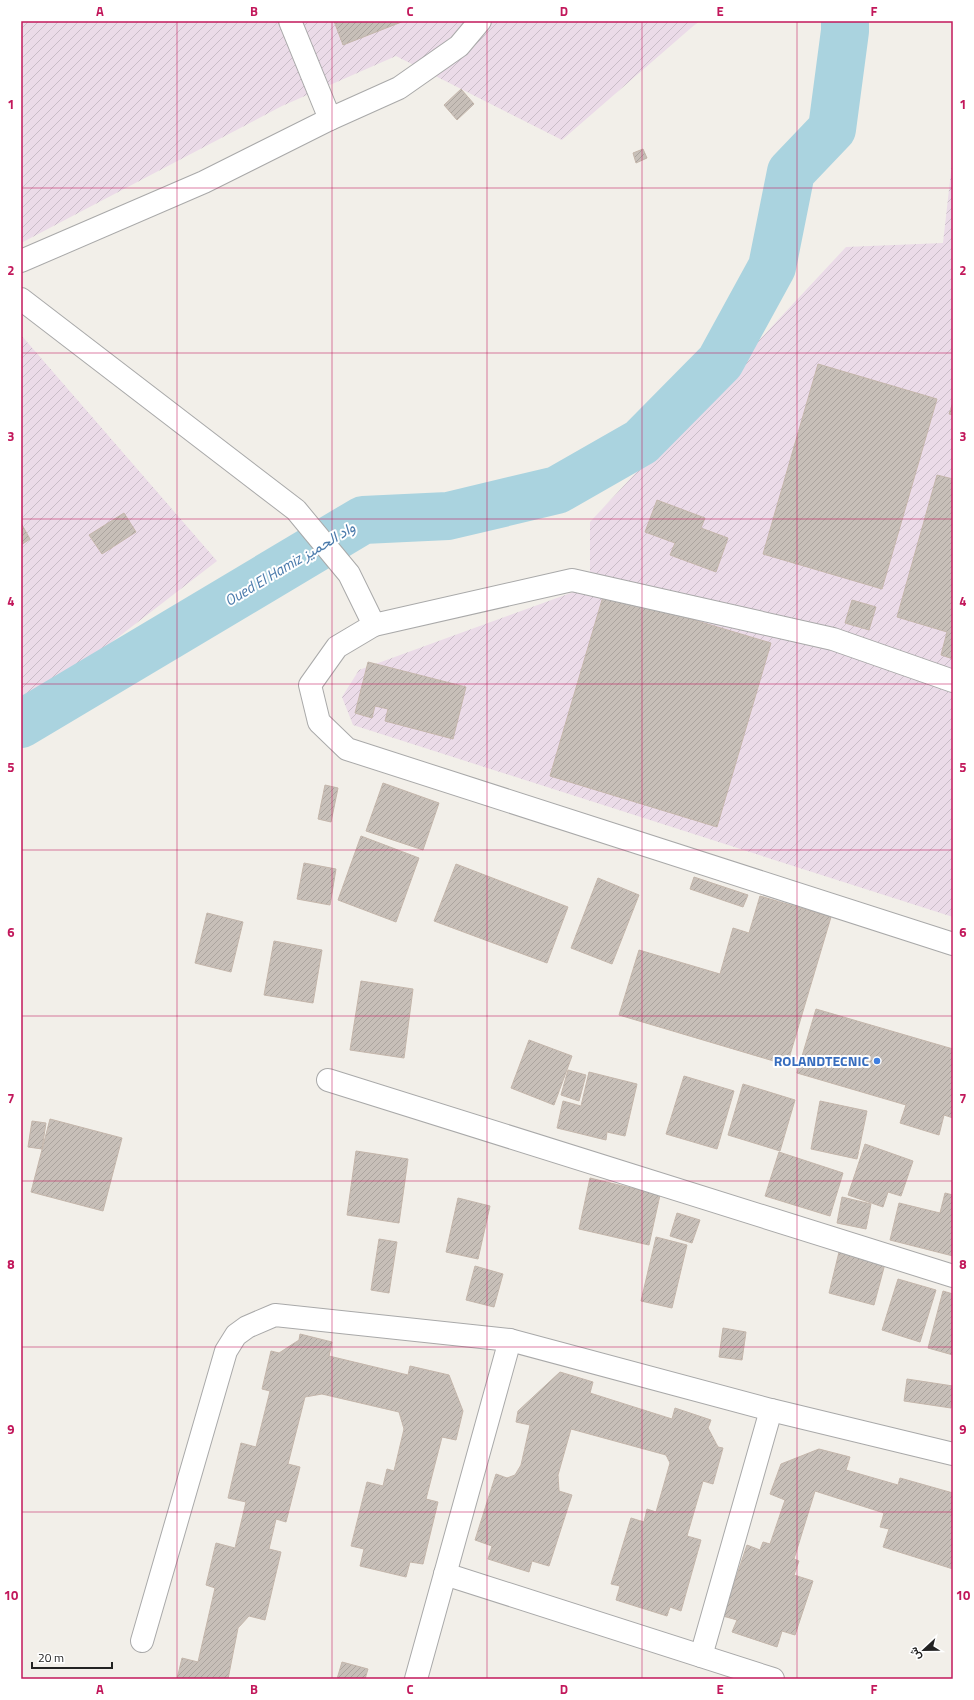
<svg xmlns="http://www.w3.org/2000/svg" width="974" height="1700" font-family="'Titillium Web',Vazirmatn,sans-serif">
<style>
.industrial{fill:url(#industrial-furrows)}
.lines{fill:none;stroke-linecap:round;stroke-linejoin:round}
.river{stroke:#aad3df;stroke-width:48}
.building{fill:url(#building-hatch);stroke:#c4b6ab}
.minor-casing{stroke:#a9a9a9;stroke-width:24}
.minor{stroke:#fff;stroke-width:22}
.grid{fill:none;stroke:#c2185b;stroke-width:1;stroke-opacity:0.55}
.shop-dot{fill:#3f7fe0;stroke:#fff;stroke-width:1.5}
.labels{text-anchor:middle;stroke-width:4;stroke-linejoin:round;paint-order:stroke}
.shop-label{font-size:14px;font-weight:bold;fill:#366cbe;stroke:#fff;text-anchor:end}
.water-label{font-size:15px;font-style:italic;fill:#4a7aab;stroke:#fff}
.neatline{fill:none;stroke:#c2185b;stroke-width:1.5}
.grid-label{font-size:13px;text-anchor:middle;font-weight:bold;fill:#c2185b}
</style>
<defs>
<pattern id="industrial-furrows" width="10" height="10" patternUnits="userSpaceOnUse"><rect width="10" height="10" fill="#ebdbe8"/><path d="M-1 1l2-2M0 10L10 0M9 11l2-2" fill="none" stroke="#c9bcc7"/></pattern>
<pattern id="building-hatch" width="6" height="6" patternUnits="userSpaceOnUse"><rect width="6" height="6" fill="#c7bfb8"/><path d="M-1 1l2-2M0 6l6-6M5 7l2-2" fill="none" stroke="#aba49e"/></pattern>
</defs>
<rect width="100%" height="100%" fill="#f2efe9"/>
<g class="industrial">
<path d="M21,21H699L562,140L396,56L282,106L21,243Z"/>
<path d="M953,154V917L353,725L342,697L359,670L590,586V522L846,247L943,243Z"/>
<path d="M21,335L217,561L21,712Z"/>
</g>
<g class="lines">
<path class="river" d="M21,724L363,520L448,516L557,490L641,442L720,362L772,267L791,172L832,129L845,31V21"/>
</g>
<g class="building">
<path d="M334,21H404L343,45Z"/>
<path d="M461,89L474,104L457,120L444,105Z"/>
<path d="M643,149L647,158L636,163L633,153Z"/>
<path d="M818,364L937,399L882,589L763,554Z"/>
<path d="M953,402V415L949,414Z"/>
<path d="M937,475L953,479V659L941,655L947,632L897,617Z"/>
<path d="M657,500L705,518L701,528L728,538L716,572L670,555L675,543L645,532Z"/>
<path d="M124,513L136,532L102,554L89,535Z"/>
<path d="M21,523L30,539L21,545Z"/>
<path d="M604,593L771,643L717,827L550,776Z"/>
<path d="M852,600L876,607L869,630L845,623Z"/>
<path d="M368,662L466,687L453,739L385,721L388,709L375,706L372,718L355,713Z"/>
<path d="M383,783L439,803L423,850L366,831Z"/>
<path d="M325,785L338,788L331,822L318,819Z"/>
<path d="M361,836L419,858L396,922L338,900Z"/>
<path d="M304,863L336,869L330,905L297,899Z"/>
<path d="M456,864L568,907L547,963L434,921Z"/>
<path d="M694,877L748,895L743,907L690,889Z"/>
<path d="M598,878L639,895L612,964L571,948Z"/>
<path d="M760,896L831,917L787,1065L619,1015L639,950L720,974L733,928L749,933Z"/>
<path d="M207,913L243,922L231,972L195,963Z"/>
<path d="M274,941L322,950L313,1003L264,995Z"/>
<path d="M361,981L413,989L404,1058L350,1050Z"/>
<path d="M816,1009L953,1049V1118L944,1115L939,1135L900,1123L906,1105L797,1073Z"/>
<path d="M529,1040L572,1056L554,1105L511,1088Z"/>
<path d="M568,1070L586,1075L579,1101L561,1095Z"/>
<path d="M589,1072L637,1084L625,1136L607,1132L606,1140L557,1128L563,1101L581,1106Z"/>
<path d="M684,1076L734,1091L717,1149L666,1134Z"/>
<path d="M743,1084L795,1100L780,1151L728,1135Z"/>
<path d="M820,1101L867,1111L857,1159L811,1149Z"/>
<path d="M50,1119L122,1138L103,1211L31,1192Z"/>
<path d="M32,1121L46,1123L42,1149L28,1147Z"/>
<path d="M865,1144L913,1161L901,1196L888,1192L883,1207L848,1195Z"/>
<path d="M356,1151L408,1159L399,1223L347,1215Z"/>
<path d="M779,1152L843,1173L830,1216L765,1196Z"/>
<path d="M590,1178L660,1195L649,1245L579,1229Z"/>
<path d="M945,1193L953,1195V1256L890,1240L899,1203L940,1213Z"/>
<path d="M842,1197L871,1204L866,1229L837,1223Z"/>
<path d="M458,1198L490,1206L478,1259L446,1252Z"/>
<path d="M677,1213L700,1220L692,1243L670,1236Z"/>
<path d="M656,1237L687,1245L672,1308L641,1301Z"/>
<path d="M379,1239L397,1242L389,1293L371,1290Z"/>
<path d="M840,1248L886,1260L874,1305L829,1293Z"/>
<path d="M475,1266L503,1274L494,1307L466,1300Z"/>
<path d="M898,1279L936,1290L920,1342L882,1330Z"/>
<path d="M943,1291L953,1294V1355L928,1348Z"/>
<path d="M723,1328L746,1332L742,1360L719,1357Z"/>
<path d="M300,1334L332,1342L329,1356L408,1375L410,1366L449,1375L463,1411L456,1440L442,1437L426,1499L438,1502L423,1564L410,1562L406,1577L360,1566L364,1549L351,1546L367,1482L383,1486L387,1469L394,1471L404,1429L399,1412L322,1394L305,1397L288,1464L300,1467L286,1522L276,1519L269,1549L281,1552L265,1620L249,1616L238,1628L228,1679H177L182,1658L198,1662L215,1588L206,1585L216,1543L235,1548L246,1502L228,1498L241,1443L256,1447L270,1391L262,1389L271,1351L279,1353L299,1340Z"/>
<path d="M560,1372L593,1382L590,1393L672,1419L675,1408L711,1420L708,1428L718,1447L723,1448L713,1484L703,1481L687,1536L701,1540L681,1611L670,1607L667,1616L616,1600L620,1586L611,1584L631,1518L644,1522L647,1509L656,1512L670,1463L666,1455L571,1429L558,1475L559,1491L572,1495L549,1566L532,1561L529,1572L488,1559L492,1546L475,1540L496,1474L507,1478L515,1475L521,1465L530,1425L516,1422L518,1411Z"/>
<path d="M907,1379L953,1386L951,1408L904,1401Z"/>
<path d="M819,1449L850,1457L846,1470L898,1485L900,1478L953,1493V1569L883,1547L889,1529L880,1527L884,1513L815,1491L794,1559L799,1561L794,1575L813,1581L795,1635L782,1631L777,1647L732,1632L737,1620L723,1616L747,1545L760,1550L763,1542L770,1544L785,1500L770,1494L781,1464Z"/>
<path d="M342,1662L368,1669L365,1679H337Z"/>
</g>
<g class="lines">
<defs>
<g id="minor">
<path d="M290,21L330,119"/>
<path d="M21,261L204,182L330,119L399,88L459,46L480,21"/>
<path d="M21,299L296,510L349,574L374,625L337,647L310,685L319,722L347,749L953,944"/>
<path d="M374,625L572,580L833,639L953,681"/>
<path d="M328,1080L953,1276"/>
<path d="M445,1574L773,1679"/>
<path d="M142,1641L226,1351L236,1335L247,1327L275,1315L510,1340L771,1410L953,1454"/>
<path d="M701,1656L771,1410"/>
<path d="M416,1679L510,1340"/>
</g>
</defs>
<use href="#minor" class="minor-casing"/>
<use href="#minor" class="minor"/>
</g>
<path class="grid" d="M177,21V1679M332,21V1679M487,21V1679M642,21V1679M797,21V1679M21,188H953M21,353H953M21,519H953M21,684H953M21,850H953M21,1016H953M21,1181H953M21,1347H953M21,1512H953"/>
<circle class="shop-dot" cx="877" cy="1061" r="4"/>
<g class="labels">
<g class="shop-label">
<text x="869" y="1066">ROLANDTECNIC</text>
</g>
<g class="water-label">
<text transform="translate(290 564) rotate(-31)" y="5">Oued El Hamiz واد الحميز</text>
</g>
</g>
<rect width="974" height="1700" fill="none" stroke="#ffffff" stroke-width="44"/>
<g transform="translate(924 1650) rotate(248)" stroke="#ffffff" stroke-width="3" paint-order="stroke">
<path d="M0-3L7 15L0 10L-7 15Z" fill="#222222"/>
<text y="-6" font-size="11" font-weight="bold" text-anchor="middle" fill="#222222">ش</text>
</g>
<path d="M32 1662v6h80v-6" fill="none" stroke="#222222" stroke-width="2"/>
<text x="38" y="1662" font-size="12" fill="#222222" stroke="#ffffff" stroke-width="3" paint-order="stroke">20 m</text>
<rect x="22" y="22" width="930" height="1656" class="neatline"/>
<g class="grid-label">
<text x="100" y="16">A</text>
<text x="254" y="16">B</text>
<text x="410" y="16">C</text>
<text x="564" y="16">D</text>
<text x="720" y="16">E</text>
<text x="874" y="16">F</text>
<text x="11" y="109">1</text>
<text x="963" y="109">1</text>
<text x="11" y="275">2</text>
<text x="963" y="275">2</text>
<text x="11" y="441">3</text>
<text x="963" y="441">3</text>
<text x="11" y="606">4</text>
<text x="963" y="606">4</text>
<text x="11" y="772">5</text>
<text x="963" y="772">5</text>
<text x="11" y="937">6</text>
<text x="963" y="937">6</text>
<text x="11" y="1103">7</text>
<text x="963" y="1103">7</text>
<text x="11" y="1269">8</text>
<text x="963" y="1269">8</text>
<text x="11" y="1434">9</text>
<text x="963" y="1434">9</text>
<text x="11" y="1600">10</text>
<text x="963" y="1600">10</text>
<text x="100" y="1694">A</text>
<text x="254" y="1694">B</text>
<text x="410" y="1694">C</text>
<text x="564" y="1694">D</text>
<text x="720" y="1694">E</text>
<text x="874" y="1694">F</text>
</g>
</svg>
